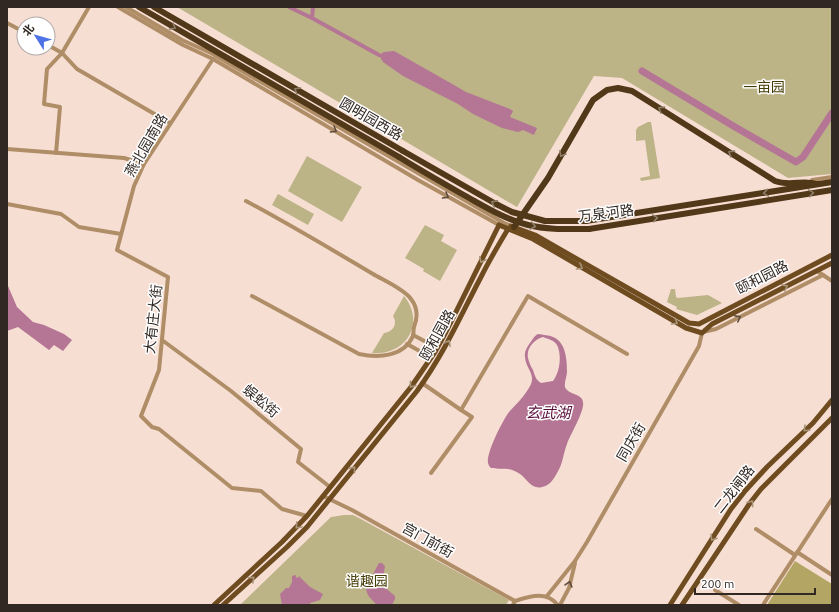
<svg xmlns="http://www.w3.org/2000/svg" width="839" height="612" font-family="Ubuntu,'Noto Sans SC',sans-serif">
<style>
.green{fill:#bcb387}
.forest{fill:#b3a664}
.water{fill:#b47694;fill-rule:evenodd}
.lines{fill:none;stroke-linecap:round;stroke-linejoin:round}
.canal{stroke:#b47694;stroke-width:4}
.river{stroke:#b47694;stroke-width:7}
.minor{stroke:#af8e67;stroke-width:4}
.major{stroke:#6e4c20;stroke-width:5}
.highway{stroke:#513818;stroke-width:6}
.highway-bridge{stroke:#513818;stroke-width:6}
.oneway{stroke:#8e7e69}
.oneway2{stroke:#5d4c3b}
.oneway3{stroke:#a89479}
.labels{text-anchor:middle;stroke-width:3;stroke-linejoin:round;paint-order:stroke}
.park-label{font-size:14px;fill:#463c05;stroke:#fff}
.street-label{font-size:14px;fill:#312824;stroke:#fff}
.water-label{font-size:15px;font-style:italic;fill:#5a0e3c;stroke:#fff}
</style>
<rect width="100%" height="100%" fill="#f7ded3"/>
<g class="green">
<path d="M177,7H832V174L788,178L622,78L594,76L517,207Z"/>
<path d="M648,122H651L660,178L641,181L640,178L650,176L645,140L636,141V130L638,127Z"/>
<path d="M307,156L362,187L342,222L288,191Z"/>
<path d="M278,194L314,214L308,225L272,205Z"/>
<path d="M425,225L444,235L441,241L457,250L440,281L423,271L424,269L405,258Z"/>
<path d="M671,289H675L676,297L678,298L708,295L722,303L697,315L676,309L677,307L667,302Z"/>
<path d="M404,296C426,323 406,356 372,353L384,333C393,332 398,324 393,316Z"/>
<path d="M344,515H353L359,518L509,600L506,605H240L331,517Z"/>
</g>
<path class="forest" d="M795,561L832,584V605H767Z"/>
<g class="water">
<path d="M394,51L454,85L466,92L510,109L513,111L510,117L537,128L534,135L523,130L518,132L502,128L473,114L458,104L403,76L383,62L379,55L384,52Z"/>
<path d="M7,273L8,286L17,307L33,322L44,325L64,334L72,340L63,351L54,345L49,350L18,327L7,331Z"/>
<path d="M538,334C543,335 549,335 553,337C566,342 567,360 567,372C567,376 564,383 565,387C568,395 582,393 583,402C585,411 570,435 567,444C563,454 563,464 557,473C554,479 549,486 542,487C532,490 527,479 520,474C508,466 503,470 491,468C489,466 489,466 488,463C486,453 503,420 509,412C515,405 522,399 527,391C539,375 526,371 525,357C524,352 527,347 530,343C533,339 534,336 538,334ZM543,337C548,339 554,340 557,345C562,355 560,372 553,381L541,383C536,380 535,376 533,370C531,367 529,362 528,358C526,349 534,339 543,337Z"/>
<path d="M379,563H382L385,566L382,585L395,596V599L392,605H377C371,599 366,595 366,587Z"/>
<path d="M296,575V577L298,578L299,576L310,587L323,594L320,600L310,603V605H282L280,594L286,588H289L292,582V576Z"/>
</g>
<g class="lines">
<g class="canal">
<path d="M289,7L312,18L313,7"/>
<path d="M312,18L379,55"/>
</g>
<path class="river" d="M642,71L735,127L796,162L803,157L832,113"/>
<g class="minor">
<path d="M118,7L183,45L213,59L418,180L499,225"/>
<path d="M126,7L182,40L211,53L504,223L514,227"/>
<path d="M7,23L24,32"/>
<path d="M48,45L62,53L77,69L170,123"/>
<path d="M213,59L144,164L134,186L117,250L168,277L159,370L141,416L152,427L159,429L232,488L261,491L282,509L307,516"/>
<path d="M7,149L124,158L144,164"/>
<path d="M56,153L60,107L44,104L47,69L62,53L89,7"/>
<path d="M812,180L832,177"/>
<path d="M246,201C289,224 331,249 373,274C383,280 404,289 411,299C418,308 418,317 414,327C413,330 414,333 413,336C404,357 378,358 359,354L252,296"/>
<path d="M7,204L61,214L79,227L121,234"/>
<path d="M817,271L832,281"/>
<path d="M703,332L716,329L823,275"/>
<path d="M413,335L430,344L432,351L435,352"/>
<path d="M162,340L231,391L301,449L298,462L330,487"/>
<path d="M407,344L425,354L432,351"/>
<path d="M422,383L461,410L528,296L627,354"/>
<path d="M431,473L472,417L461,410"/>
<path d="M323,496L352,510L515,601"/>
<path d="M756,529L795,555"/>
<path d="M797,552L832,575"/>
<path d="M715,590L739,605"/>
<path d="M547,596L575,561L587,542L699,346L702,333"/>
<path d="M513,605L515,601C531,596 546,591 558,605"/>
<path d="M560,605L569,588L575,563"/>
<path d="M763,605L832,499"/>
</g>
<g class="major">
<path d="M499,225L533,239L686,328L702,333L712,324L832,263"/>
<path d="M511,226L535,235L689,323L699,324L832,255"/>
<path d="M214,605L282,542L307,516L411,387L435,352L446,332L499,225"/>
<path d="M223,605L287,547L307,527L417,391C444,354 461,315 482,275C490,259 499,244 508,229"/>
<path d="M670,605L731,509L745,491L767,467L813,423L832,400"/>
<path d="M682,605L750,503L761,489L832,418"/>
</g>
<g class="highway">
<path d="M139,7L399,157"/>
<path d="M154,7L403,151"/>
<path d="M586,221L832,182"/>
<path d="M514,227L548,178L593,100L607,90L618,88L632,91L775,181C791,187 802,179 817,184"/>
<path d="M589,229L832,190"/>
</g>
<g class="highway-bridge">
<path d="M403,151L496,204L512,212L545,221H586"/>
<path d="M399,157C420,170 441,182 462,194C484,206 504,219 528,225C548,230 569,229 589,229"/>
</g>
</g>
<defs><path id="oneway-chevron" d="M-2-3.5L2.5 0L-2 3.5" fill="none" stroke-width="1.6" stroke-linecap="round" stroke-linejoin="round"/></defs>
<g class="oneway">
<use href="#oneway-chevron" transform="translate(173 27) rotate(30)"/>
<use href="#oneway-chevron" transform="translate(297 90) rotate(-150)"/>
<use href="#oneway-chevron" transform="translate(661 109) rotate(-148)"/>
<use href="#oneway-chevron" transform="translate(731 153) rotate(-148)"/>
<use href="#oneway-chevron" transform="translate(562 154) rotate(120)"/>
<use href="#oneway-chevron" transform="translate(766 193) rotate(171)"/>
<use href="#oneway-chevron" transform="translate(811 193) rotate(-9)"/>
<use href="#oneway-chevron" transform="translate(494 203) rotate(-152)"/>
<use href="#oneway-chevron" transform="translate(655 218) rotate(-9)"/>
<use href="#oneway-chevron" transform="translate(533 226) rotate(12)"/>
</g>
<g class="oneway2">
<use href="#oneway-chevron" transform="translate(334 130) rotate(30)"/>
<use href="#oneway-chevron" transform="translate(446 196) rotate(30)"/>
<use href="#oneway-chevron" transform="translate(738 318) rotate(-27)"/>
<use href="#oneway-chevron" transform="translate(569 584) rotate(-74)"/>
</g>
<g class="oneway3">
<use href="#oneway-chevron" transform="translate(482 260) rotate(116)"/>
<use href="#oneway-chevron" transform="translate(580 267) rotate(30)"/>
<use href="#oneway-chevron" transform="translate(785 287) rotate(-27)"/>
<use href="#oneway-chevron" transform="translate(675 322) rotate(30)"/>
<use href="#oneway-chevron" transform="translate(448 343) rotate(-60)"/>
<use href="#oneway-chevron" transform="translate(412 385) rotate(127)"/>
<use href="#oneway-chevron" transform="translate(806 429) rotate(136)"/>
<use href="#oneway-chevron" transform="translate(353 469) rotate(-51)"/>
<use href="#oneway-chevron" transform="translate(751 503) rotate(-54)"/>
<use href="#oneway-chevron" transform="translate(298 526) rotate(133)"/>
<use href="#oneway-chevron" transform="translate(713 538) rotate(123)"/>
<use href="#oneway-chevron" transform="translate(252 579) rotate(-42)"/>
</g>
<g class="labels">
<g class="park-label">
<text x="764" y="92">一亩园</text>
<text x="367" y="586">谐趣园</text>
</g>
<g class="street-label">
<text transform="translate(371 119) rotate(30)" y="5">圆明园西路</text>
<text transform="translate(146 145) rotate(-60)" y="5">燕北园南路</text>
<text transform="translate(606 213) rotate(-7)" y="5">万泉河路</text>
<text transform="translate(762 277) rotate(-27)" y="5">颐和园路</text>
<text transform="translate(153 319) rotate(-84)" y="5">大有庄大街</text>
<text transform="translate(437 335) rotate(-61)" y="5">颐和园路</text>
<text transform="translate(261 401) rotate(40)" y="5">蜈蚣街</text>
<text transform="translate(631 442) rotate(-60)" y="5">同庆街</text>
<text transform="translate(734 489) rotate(-52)" y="5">二龙闸路</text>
<text transform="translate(428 540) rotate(29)" y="5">宫门前街</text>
</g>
<g class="water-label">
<text x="548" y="418">玄武湖</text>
</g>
</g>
<rect width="839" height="612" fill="none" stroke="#312824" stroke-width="16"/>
<g transform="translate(36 36) rotate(307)"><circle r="19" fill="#ffffff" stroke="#ada9a7"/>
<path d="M0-3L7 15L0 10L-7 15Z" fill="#4e73e6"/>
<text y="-6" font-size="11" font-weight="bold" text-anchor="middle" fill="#312824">北</text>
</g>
<path d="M695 588v6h120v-6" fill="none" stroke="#312824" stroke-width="2"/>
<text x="701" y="588" font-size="12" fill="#312824" stroke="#ffffff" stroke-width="3" paint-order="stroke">200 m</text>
</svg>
